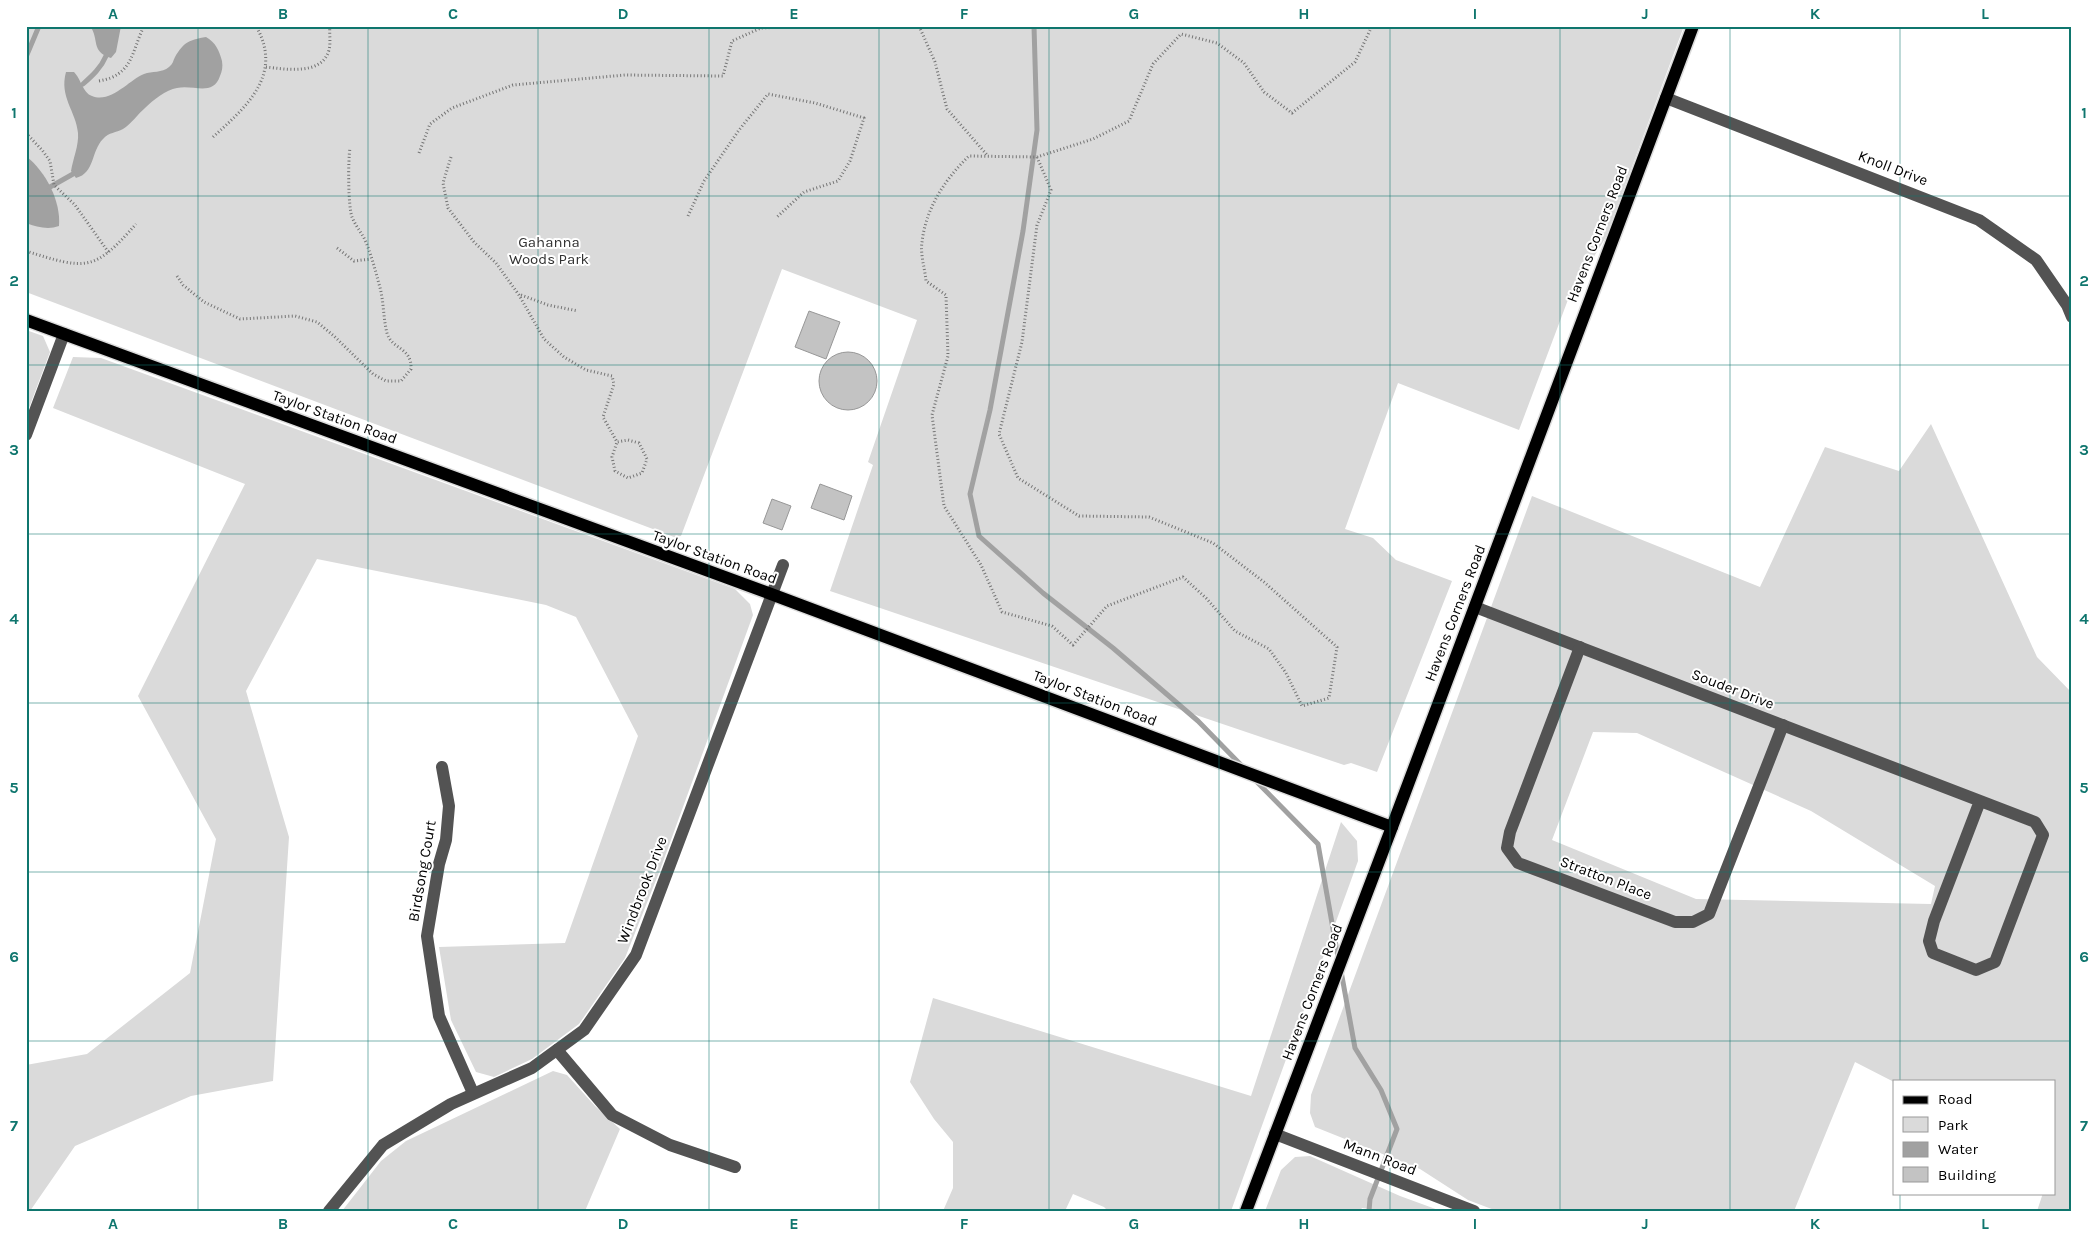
<svg xmlns="http://www.w3.org/2000/svg" width="2098" height="1237" font-family="Karla,sans-serif">
<style>
.green{fill:#dadada;fill-rule:evenodd}
.water{fill:#a1a1a1}
.lines{fill:none;stroke-linecap:round;stroke-linejoin:round}
.stream{stroke:#a1a1a1;stroke-width:5}
.building{fill:#c3c3c3;stroke:#979797}
.major-casing{stroke:#dbdbdb;stroke-width:15}
.path{stroke:#757575;stroke-width:3;stroke-dasharray:1 2.5;stroke-linecap:butt}
.minor{stroke:#535353;stroke-width:12}
.major{stroke:#000;stroke-width:12}
.grid{fill:none;stroke:#0f766e;stroke-width:1;stroke-opacity:0.55}
.labels{text-anchor:middle;stroke-width:4;stroke-linejoin:round;paint-order:stroke}
.street-label{font-size:15px;fill:#000;stroke:#fff}
.park-label{font-size:15px;fill:#313131;stroke:#fff}
.neatline{fill:none;stroke:#0f766e;stroke-width:2}
.grid-label{font-size:16px;text-anchor:middle;font-weight:bold;fill:#0f766e}
</style>
<rect width="100%" height="100%" fill="#fff"/>
<g class="green">
<path d="M26,26H1684L1606,237L1569,297L1519,430L1398,383L1345,529L1373,538L1396,560L1452,581L1377,772L1351,763L1344,765L830,591L873,465L868,462L917,320L782,269L681,536L674,537L26,292Z"/>
<path d="M26,330L43,336L50,352L26,416Z"/>
<path d="M73,357L101,358L735,589L750,604L753,615L660,870L625,958L579,1024L532,1059L494,1077L476,1072L451,1020L439,947L565,943L638,736L576,617L546,605L317,559L246,691L289,837L273,1081L191,1096L75,1146L30,1211H26V1065L87,1054L190,973L216,839L138,696L245,484L53,408Z"/>
<path d="M1931,424L2037,657L2072,693V1211H2037L2043,1193H2054V1081L1894,1082L1855,1062L1794,1211H1497L1468,1200L1420,1169L1315,1127L1310,1113L1311,1095L1532,496L1760,587L1825,447L1899,471ZM1593,732L1637,733L1811,811L1935,886L1931,904L1696,899L1552,840Z"/>
<path d="M1341,822L1357,841L1358,861L1231,1211H1108L1104,1207L1073,1194L1065,1211H943L953,1188V1142L934,1119L910,1082L933,998L1251,1096Z"/>
<path d="M553,1071L567,1075L595,1106L620,1129L585,1211H342L381,1161L406,1141Z"/>
<path d="M1310,1156L1400,1196L1441,1211H1386L1362,1208L1360,1211H1265L1281,1170L1295,1157Z"/>
</g>
<g class="water">
<path d="M90,26H121L116,52L111,58C90,51 100,40 90,26Z"/>
<path d="M206,37C216,43 219,50 222,61C223,67 222,71 220,76C213,97 193,84 177,88C166,90 153,100 145,108C138,114 131,124 123,129C116,133 109,132 103,139C91,151 95,173 76,178L71,171C73,159 79,145 78,133C76,111 59,97 66,72H74C81,79 83,93 92,96C111,104 130,79 144,74C152,71 162,73 169,67C173,64 173,61 175,57C184,42 189,40 206,37Z"/>
<path d="M26,156C46,172 61,201 59,226C48,230 37,227 26,223Z"/>
</g>
<g class="lines">
<g class="stream">
<path d="M1034,26L1037,130L1023,231L990,410L970,494L979,536L1043,593L1113,648L1198,721L1243,767"/>
<path d="M26,57L39,26"/>
<path d="M83,84C92,76 101,68 106,56"/>
<path d="M50,187L73,174"/>
<path d="M1256,781L1318,844L1338,957"/>
<path d="M1341,971L1355,1048L1381,1090L1397,1129L1370,1199L1369,1211"/>
</g>
</g>
<g class="building">
<path d="M809,311L840,322L826,359L795,347Z"/>
<circle cx="848" cy="381" r="29"/>
<path d="M820,484L852,496L844,520L811,508Z"/>
<path d="M772,499L791,506L782,530L763,523Z"/>
</g>
<g class="lines">
<defs>
<g id="major">
<path d="M26,320L771,594L1392,827"/>
<path d="M1246,1211L1392,827L1693,26"/>
</g>
</defs>
<use href="#major" class="major-casing"/>
<g class="path">
<path d="M919,26L935,62L947,109L988,156"/>
<path d="M266,67C285,69 322,76 329,50C331,43 329,33 330,26"/>
<path d="M99,81C133,75 131,53 144,26"/>
<path d="M26,133L42,150L50,161L54,185L75,205L109,253"/>
<path d="M213,137C246,107 284,75 256,26"/>
<path d="M419,153L430,124L452,108L513,85L625,75L723,76L732,41L761,28L807,26"/>
<path d="M451,157L443,183L448,208L474,242L496,263L519,295L544,339L564,357L586,370L612,376L614,384L603,417L617,442L628,440L639,443L647,459L642,473L628,478L615,471L612,457L617,442"/>
<path d="M1037,157L1051,190L1037,225L1022,342L999,434L1018,478L1079,516L1149,517L1213,543L1264,582L1337,647L1329,698L1302,706L1286,673L1269,649L1235,631L1206,598L1183,577L1107,606L1073,645L1052,626L1002,612L981,565L944,506L932,415L948,356L946,295L926,281C925,269 920,254 922,242C926,208 945,179 969,156L1037,157L1093,139L1129,121L1153,64L1181,34L1217,43L1244,63L1264,92L1292,113L1355,62L1372,26"/>
<path d="M688,216L704,181L739,130L768,94L815,103L864,118L850,161L838,181L804,192L777,217"/>
<path d="M337,248L354,261L371,259"/>
<path d="M26,251C86,270 94,272 136,224"/>
<path d="M177,276L183,285L204,302L240,319L295,316L317,322L334,336L373,374L386,381H401L411,369C412,347 392,350 387,333C383,318 384,300 379,284C375,269 371,254 365,240C361,232 355,225 352,217C348,206 348,160 350,148"/>
<path d="M521,295L548,305L578,311"/>
</g>
<g class="minor">
<path d="M1666,98L1979,220L2036,260L2067,305L2072,317"/>
<path d="M26,435L64,334"/>
<path d="M1475,607L2035,822L2043,835L1995,962L1976,970L1933,953L1929,941L1934,921L1980,801"/>
<path d="M1580,647L1510,832L1507,848L1518,863L1675,922H1693L1709,914L1783,725"/>
<path d="M442,767L449,806L446,840L439,864L427,936L439,1016L473,1093"/>
<path d="M557,1050L612,1115L670,1145L735,1167"/>
<path d="M1275,1134L1474,1211"/>
<path d="M329,1211L383,1145L451,1104L532,1068L584,1030L636,955L783,565"/>
</g>
<use href="#major" class="major"/>
</g>
<path class="grid" d="M198,26V1211M368,26V1211M538,26V1211M709,26V1211M879,26V1211M1049,26V1211M1219,26V1211M1390,26V1211M1560,26V1211M1730,26V1211M1900,26V1081M26,196H2072M26,365H2072M26,534H2072M26,703H2072M26,872H2072M26,1041H2072M1900,1193V1211"/>
<g class="labels">
<g class="street-label">
<text transform="translate(1893 168) rotate(21)" y="5">Knoll Drive</text>
<text transform="translate(1597 234) rotate(-69)" y="5">Havens Corners Road</text>
<text transform="translate(335 417) rotate(20)" y="5">Taylor Station Road</text>
<text transform="translate(715 557) rotate(20)" y="5">Taylor Station Road</text>
<text transform="translate(1455 613) rotate(-69)" y="5">Havens Corners Road</text>
<text transform="translate(1733 689) rotate(21)" y="5">Souder Drive</text>
<text transform="translate(1095 698) rotate(21)" y="5">Taylor Station Road</text>
<text transform="translate(422 871) rotate(-80)" y="5">Birdsong Court</text>
<text transform="translate(1606 878) rotate(21)" y="5">Stratton Place</text>
<text transform="translate(642 890) rotate(-69)" y="5">Windbrook Drive</text>
<text transform="translate(1312 992) rotate(-69)" y="5">Havens Corners Road</text>
<text transform="translate(1380 1157) rotate(21)" y="5">Mann Road</text>
</g>
<g class="park-label">
<text x="549" y="247">Gahanna<tspan x="549" dy="17">Woods Park</tspan></text>
</g>
</g>
<rect width="2098" height="1237" fill="none" stroke="#ffffff" stroke-width="55"/>
<rect x="1893" y="1080" width="162" height="115" fill="#ffffff" stroke="#999999"/>
<rect x="1903" y="1096" width="25" height="8" fill="#000000" stroke="#999999"/>
<text x="1938" y="1104" font-size="15" fill="#000000">Road</text>
<rect x="1903" y="1117" width="25" height="15" fill="#dadada" stroke="#999999"/>
<text x="1938" y="1130" font-size="15" fill="#000000">Park</text>
<rect x="1903" y="1142" width="25" height="15" fill="#a1a1a1" stroke="#999999"/>
<text x="1938" y="1154" font-size="15" fill="#000000">Water</text>
<rect x="1903" y="1167" width="25" height="15" fill="#c3c3c3" stroke="#999999"/>
<text x="1938" y="1180" font-size="15" fill="#000000">Building</text>
<rect x="28" y="28" width="2042" height="1182" class="neatline"/>
<g class="grid-label">
<text x="113" y="19">A</text>
<text x="283" y="19">B</text>
<text x="453" y="19">C</text>
<text x="623" y="19">D</text>
<text x="794" y="19">E</text>
<text x="964" y="19">F</text>
<text x="1134" y="19">G</text>
<text x="1304" y="19">H</text>
<text x="1475" y="19">I</text>
<text x="1645" y="19">J</text>
<text x="1815" y="19">K</text>
<text x="1985" y="19">L</text>
<text x="14" y="118">1</text>
<text x="2084" y="118">1</text>
<text x="14" y="286">2</text>
<text x="2084" y="286">2</text>
<text x="14" y="455">3</text>
<text x="2084" y="455">3</text>
<text x="14" y="624">4</text>
<text x="2084" y="624">4</text>
<text x="14" y="793">5</text>
<text x="2084" y="793">5</text>
<text x="14" y="962">6</text>
<text x="2084" y="962">6</text>
<text x="14" y="1131">7</text>
<text x="2084" y="1131">7</text>
<text x="113" y="1229">A</text>
<text x="283" y="1229">B</text>
<text x="453" y="1229">C</text>
<text x="623" y="1229">D</text>
<text x="794" y="1229">E</text>
<text x="964" y="1229">F</text>
<text x="1134" y="1229">G</text>
<text x="1304" y="1229">H</text>
<text x="1475" y="1229">I</text>
<text x="1645" y="1229">J</text>
<text x="1815" y="1229">K</text>
<text x="1985" y="1229">L</text>
</g>
</svg>
